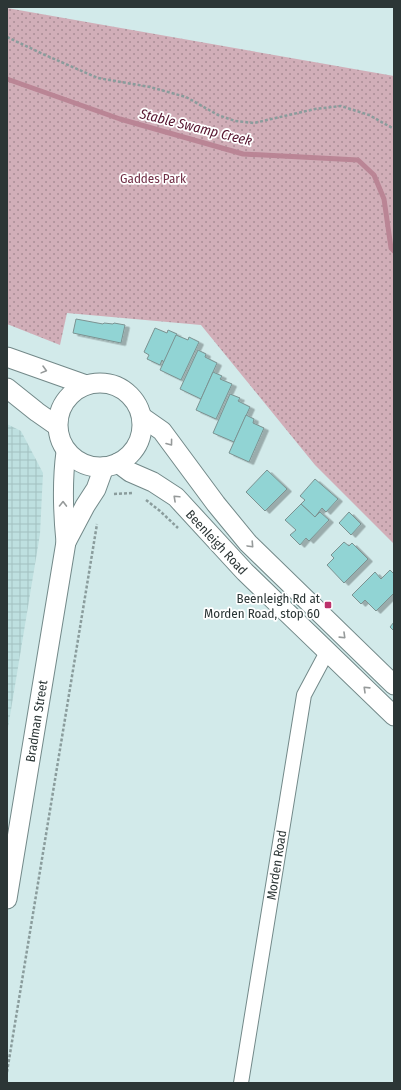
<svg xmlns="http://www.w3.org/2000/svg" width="401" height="1090" font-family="'Fira Sans Condensed',sans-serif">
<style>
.industrial{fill:url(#industrial-grid)}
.park{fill:url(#park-dots)}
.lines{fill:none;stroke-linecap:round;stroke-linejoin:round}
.stream{stroke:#ba8595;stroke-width:5}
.building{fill:#91d4d4;stroke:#7b9291;filter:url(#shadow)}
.minor-casing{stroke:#738989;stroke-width:16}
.secondary-casing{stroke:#738989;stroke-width:21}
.path{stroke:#8a9c9c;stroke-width:2.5;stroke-dasharray:3 2;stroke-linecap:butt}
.minor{stroke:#fff;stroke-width:14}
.secondary{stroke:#fff;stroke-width:19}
.oneway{stroke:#969a9a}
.poi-dot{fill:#bc326b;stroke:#fff;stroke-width:1.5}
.labels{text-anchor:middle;stroke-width:3.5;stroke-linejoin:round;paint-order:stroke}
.park-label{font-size:13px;fill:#702e45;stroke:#fff}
.street-label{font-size:13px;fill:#2c3636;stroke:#fff}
.poi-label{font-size:13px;fill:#2c3636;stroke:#fff;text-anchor:end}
.water-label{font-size:14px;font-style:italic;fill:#56152f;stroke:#fff}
</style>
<defs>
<pattern id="industrial-grid" width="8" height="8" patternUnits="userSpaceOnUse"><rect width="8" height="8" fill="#bee0e0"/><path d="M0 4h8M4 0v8" fill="none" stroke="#a3c1c1"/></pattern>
<pattern id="park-dots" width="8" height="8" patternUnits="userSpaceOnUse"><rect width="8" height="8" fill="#d1aeb8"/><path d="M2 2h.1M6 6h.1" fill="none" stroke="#aa8e96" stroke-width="1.8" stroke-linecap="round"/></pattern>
<filter id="shadow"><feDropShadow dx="4.5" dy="2.5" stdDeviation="0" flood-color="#0004"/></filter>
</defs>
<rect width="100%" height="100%" fill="#d2eaea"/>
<path class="industrial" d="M7,424L21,431L43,473L40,534L7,734Z"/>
<path class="park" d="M7,8L394,76V544L315,465L201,325L67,313L60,345L7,324Z"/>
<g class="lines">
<path class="stream" d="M7,79L120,119L243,154L358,160L374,175L384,199L391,248L394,251"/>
</g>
<g class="building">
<path d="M76,319L103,324L104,323L113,324L114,323L125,325L121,343L73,333Z"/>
<path d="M155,328L167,333L168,330L177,334L164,362L162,360L160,365L147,359L149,355L144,352Z"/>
<path d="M176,335L188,340L189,337L199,342L181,380L160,370Z"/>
<path d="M198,350L206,354L205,357L217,363L201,399L180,389Z"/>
<path d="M213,372L222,376L220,379L232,384L216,419L196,410Z"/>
<path d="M230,394L240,398L238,401L250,407L234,442L213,433Z"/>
<path d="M246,415L254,419L253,423L264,428L249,462L229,453Z"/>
<path d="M267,470L287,489L265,511L246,492Z"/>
<path d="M315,479L338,499L326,512L322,508L315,517L301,504L305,500L300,496Z"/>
<path d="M301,504L315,517L320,512L329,520L309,541L306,538L300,545L290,535L296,530L285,520Z"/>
<path d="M349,512L361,524L351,535L339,523Z"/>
<path d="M344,542L349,546L352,543L368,559L344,583L327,565L334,558L331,555Z"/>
<path d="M390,570L394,574V593L376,611L365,600L361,604L352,595L375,572L381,579Z"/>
<path d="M394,622V631L390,627Z"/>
</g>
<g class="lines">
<defs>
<path id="minor" d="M241,1083L304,695L327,652"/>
<g id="secondary">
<path d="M7,357L86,385"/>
<circle cx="100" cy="425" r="42"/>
<path d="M7,388L37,412L57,426"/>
<path d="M142,417L162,431L216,504L248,543L394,685"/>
<path d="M118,463L130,472L153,482L176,497L245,572L394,716"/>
<path d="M66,542L85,506L96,489L104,467"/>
<path d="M7,899L66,542C63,512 62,482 66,452"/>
</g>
</defs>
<use href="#minor" class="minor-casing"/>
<use href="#secondary" class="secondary-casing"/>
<g class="path">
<path d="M7,37L45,55L98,78L150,87L186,97L218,115L235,121L254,123L315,109L341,106L369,115L394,129"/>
<path d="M114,494L132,493"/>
<path d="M146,500L160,511L178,528"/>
<path d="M7,1072L97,524"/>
</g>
<use href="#minor" class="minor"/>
<use href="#secondary" class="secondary"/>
</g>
<defs><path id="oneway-chevron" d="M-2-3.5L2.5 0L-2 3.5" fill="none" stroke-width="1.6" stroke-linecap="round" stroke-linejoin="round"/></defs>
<g class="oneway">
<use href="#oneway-chevron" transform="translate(44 370) rotate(15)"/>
<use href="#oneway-chevron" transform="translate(170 443) rotate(53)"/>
<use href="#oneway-chevron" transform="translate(176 498) rotate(-137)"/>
<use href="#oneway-chevron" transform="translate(63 504) rotate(-89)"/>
<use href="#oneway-chevron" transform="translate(251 545) rotate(47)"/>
<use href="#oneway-chevron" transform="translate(343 636) rotate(44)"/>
<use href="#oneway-chevron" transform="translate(366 689) rotate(-136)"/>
</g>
<rect class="poi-dot" x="324" y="601" width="8" height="8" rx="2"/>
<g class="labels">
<g class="park-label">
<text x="153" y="183">Gaddes Park</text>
</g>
<g class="street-label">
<text transform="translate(217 542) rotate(47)" y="5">Beenleigh Road</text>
<text transform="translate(36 721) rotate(-81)" y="5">Bradman Street</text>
<text transform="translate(276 865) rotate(-81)" y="5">Morden Road</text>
</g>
<g class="poi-label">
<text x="320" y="603">Beenleigh Rd at<tspan x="320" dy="15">Morden Road, stop 60</tspan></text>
</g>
<g class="water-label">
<text transform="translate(196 127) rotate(14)" y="5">Stable Swamp Creek</text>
</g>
</g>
<rect width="401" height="1090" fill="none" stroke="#2c3636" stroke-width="16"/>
</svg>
